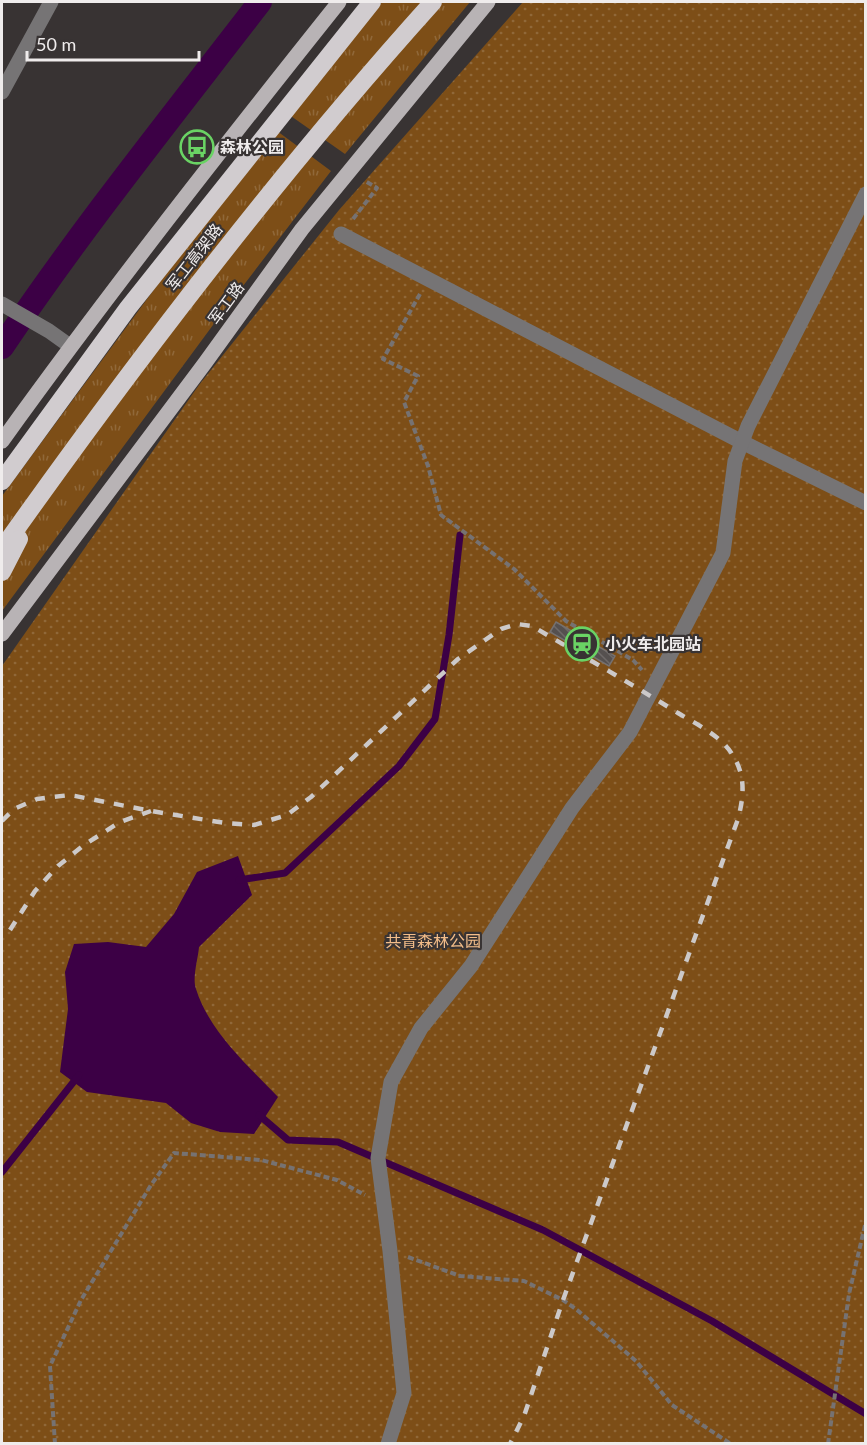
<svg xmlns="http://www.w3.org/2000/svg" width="867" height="1445" font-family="Lato,'Noto Sans SC',sans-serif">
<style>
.grass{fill:url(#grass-tufts)}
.park{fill:url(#park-dots)}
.water{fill:#3c0045}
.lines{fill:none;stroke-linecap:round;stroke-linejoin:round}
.stream{stroke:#3c0045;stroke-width:7}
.canal{stroke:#3c0045;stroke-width:24}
.building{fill:url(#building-back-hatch);stroke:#75706f;stroke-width:1.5}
.path{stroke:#767272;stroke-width:4;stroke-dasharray:6 3;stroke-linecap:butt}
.minor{stroke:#767475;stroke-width:15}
.major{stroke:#b8b3b5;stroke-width:15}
.highway{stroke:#d1cccf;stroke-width:18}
.rail{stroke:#ccc9c9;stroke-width:4.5;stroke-dasharray:10 10;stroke-linecap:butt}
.labels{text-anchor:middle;stroke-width:4.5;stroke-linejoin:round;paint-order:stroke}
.poi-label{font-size:16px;font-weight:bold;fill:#efecec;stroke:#383333;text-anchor:start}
.street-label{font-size:16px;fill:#efecec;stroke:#383333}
.park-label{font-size:16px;fill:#f3bd89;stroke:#383333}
</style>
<defs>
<pattern id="grass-tufts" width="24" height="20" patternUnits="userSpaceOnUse" patternTransform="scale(1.5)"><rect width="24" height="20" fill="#7d4e17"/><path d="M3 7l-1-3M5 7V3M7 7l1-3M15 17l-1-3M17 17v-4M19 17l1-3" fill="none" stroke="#906839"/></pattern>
<pattern id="park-dots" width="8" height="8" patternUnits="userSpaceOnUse" patternTransform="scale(1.5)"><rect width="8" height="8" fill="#7d4e17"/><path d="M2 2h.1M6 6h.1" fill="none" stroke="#906839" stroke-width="1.8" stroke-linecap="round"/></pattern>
<pattern id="building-back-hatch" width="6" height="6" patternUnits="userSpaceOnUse" patternTransform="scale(1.5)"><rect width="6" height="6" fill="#55504f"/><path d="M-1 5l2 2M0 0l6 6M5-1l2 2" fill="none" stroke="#6e6968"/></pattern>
</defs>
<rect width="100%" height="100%" fill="#383333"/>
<g class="grass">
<path d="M382,2H470L345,154L288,114Z"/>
<path d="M273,128L331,171L213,325L2,611V496Z"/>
</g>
<path class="park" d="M523,2H865V1443L2,1444V666L199,385L339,210Z"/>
<path class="water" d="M238,856L252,895L199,947C198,959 192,978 196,989C209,1031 249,1067 278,1097L254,1134L220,1132L191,1123L166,1103L87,1092L60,1072L68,1009L65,972L74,944L108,942L146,947L174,914L197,872Z"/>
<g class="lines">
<g class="stream">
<path d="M239,880L285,873L399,766L435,719L449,635L460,535"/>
<path d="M259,1115L288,1140L338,1142L543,1230L712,1321L866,1414"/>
<path d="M2,1172L79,1075"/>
</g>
<path class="canal" d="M2,347C82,228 173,115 260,2"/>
</g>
<path class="building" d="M556,622L615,656L609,666L550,632Z"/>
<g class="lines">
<g class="path">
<path d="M353,219L377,188L365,181"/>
<path d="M420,294L383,359L418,376L404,402L428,466L441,515L514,569L566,621L633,660L642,670"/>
<path d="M408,1257L460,1276L524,1281L563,1300L577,1310L636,1361L672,1405L731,1444"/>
<path d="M55,1444L50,1366L81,1300L151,1185L174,1153L261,1160L337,1180L365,1195"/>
<path d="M828,1444L849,1294L866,1221"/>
</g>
<g class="minor">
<path d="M2,92L51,2"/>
<path d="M341,234L742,442L866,503"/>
<path d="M2,304L49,331L70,346"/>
<path d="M388,1444L404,1393L390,1251L378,1158L391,1082L421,1028L471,966L572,808L630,732L723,553L735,461L748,426L866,194"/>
</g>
<g class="major">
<path d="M2,441C110,291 224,146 339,2"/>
<path d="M2,634L205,363L302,229L488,2"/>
</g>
<g class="highway">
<path d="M2,481L128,308L372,2"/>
<path d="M2,549C136,360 278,174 433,2"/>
<path d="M2,572L19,539"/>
</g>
<g class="rail">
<path d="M2,821L14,809L37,799L70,795L151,811L225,823L254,825L287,815L311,797L458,659L501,629L517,624L532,626C581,655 630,683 678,713C696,724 720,735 732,754C746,775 744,796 738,819L563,1300L524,1416L510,1444"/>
<path d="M10,930L35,891L58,866L84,845L120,822L151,811"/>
</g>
</g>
<defs>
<symbol id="bus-ring" viewBox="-11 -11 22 22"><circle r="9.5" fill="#383333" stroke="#6ad364" stroke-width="1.5"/><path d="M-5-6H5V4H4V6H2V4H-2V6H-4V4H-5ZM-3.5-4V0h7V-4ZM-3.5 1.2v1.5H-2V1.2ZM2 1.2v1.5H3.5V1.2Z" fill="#6ad364"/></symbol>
<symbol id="station-ring" viewBox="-11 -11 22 22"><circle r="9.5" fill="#383333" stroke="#6ad364" stroke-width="1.5"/><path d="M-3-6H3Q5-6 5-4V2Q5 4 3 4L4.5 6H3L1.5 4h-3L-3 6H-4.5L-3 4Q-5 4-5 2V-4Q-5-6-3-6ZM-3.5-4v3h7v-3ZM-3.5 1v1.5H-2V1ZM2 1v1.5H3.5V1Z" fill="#6ad364"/></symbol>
</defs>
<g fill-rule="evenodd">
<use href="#bus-ring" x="178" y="128" width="38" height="38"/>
<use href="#station-ring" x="563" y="625" width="38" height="38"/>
</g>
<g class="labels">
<g class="poi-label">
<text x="220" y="153">森林公园</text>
<text x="605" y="650">小火车北园站</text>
</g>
<g class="street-label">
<text transform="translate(194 257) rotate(-52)" y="6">军工高架路</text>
<text transform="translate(226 303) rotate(-54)" y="6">军工路</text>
</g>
<g class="park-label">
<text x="433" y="947">共青森林公园</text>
</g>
</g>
<rect width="867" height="1445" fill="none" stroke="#efecec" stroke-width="6"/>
<path d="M27 51v9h172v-9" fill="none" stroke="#efecec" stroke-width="3"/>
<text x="36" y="51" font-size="18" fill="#efecec" stroke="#383333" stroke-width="4.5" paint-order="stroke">50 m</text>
</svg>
